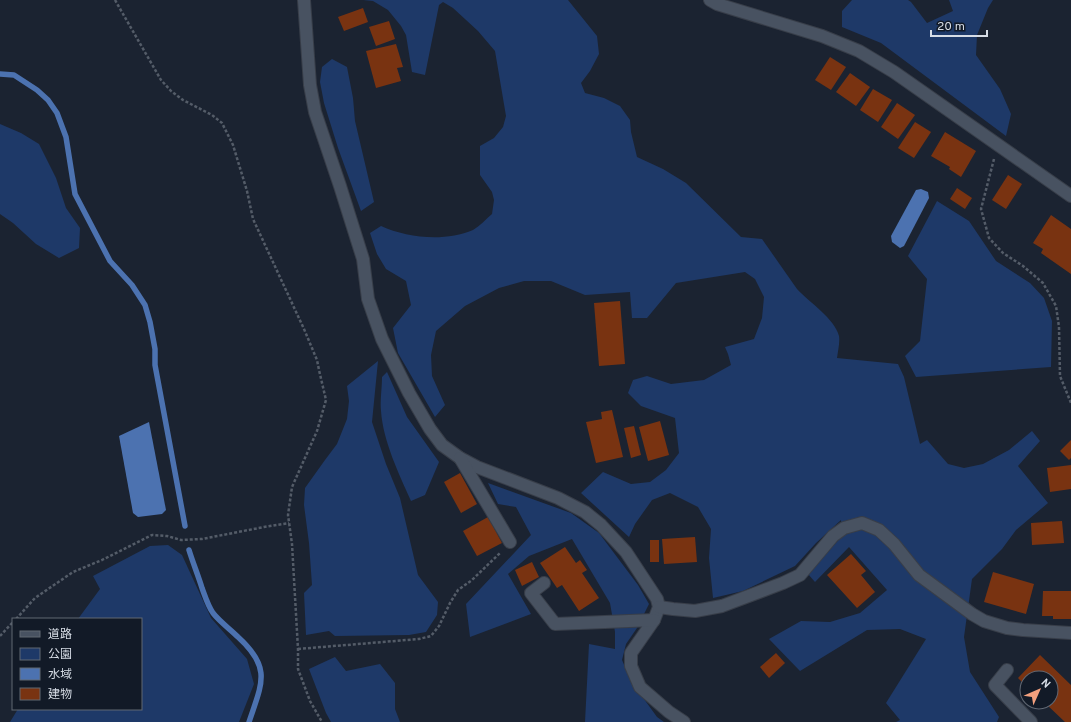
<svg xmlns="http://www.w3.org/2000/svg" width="1071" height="722" font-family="Overpass,'Noto Sans JP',sans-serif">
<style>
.green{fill:#1e3968}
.water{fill:#4c72b0}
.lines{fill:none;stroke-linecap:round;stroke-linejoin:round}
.stream{stroke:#4c72b0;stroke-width:5.5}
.building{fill:#793311}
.minor-casing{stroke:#383e49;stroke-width:14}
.path{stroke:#545c68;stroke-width:2.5;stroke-dasharray:3 2;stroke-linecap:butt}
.minor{stroke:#485261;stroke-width:12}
</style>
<rect width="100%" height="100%" fill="#1b2331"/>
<g class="green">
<path d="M363,0H568L597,36L599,54L590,71L581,83L585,93L604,98L620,106L630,120L631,132L637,157L663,169L686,183L741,237L762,239L797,289C809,302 835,319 839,336C840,342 838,351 837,358L898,364L904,377L920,444L927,440L948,464L964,468L983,464L1009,450L1032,431L1040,441L1018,466L1048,503L1016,530L1002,549L972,579L964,637L970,672L999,717L997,722H896L900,720L886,703L926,639L900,629L867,630L800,671L769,639L801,621L830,622L860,613L887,590L849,547L815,582L808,574L842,536L841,520L816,543L795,566L743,591L713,598L709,558L711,529L698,507L670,493L652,500L635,524L629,537L581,493L603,472L631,484L650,482L666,470L679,453L675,418L641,406L628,393L633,380L647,376L671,384L704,380L731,365L728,354L725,347L754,339L762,318L764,297L755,279L745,272L676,283L647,318H632L630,292L585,295L551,281H524L499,288L465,306L436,331L431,355L432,376L445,405L435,417L398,353L393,328L411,305L406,281L386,269L377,254L370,233L381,226C407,238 445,242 473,230C480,226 486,219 492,214L494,200L492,192L480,175V146L494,138L503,127L506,116L495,51L478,31L453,8L443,2L439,5L425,75L412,72L406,35L401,26L388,10L373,1Z"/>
<path d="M852,0H908L911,2L927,23L953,11L949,0H993L988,8L977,35L976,55L1000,89L1011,114L1006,136L881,43L842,27V11Z"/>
<path d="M332,59L347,67L353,98L355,121L374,202L361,211L338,148L324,103L320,82L322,67Z"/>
<path d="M0,124L21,133L39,144L56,178L66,208L80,228L79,248L59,258L36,244L13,223L0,214Z"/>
<path d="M937,201L969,221L996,261L1030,283L1044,298L1052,321L1051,367L916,377L905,356L920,341L927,279L908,256Z"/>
<path d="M378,361L372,422L386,464L400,498L418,575L438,602L437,615L426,632L409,635L335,636L329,631L306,635L304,593L312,585L309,543L304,505L305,488L325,460L337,444L347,419L349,401L347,386Z"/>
<path d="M387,372L407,417L439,462L425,495L411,501C399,474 383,441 381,411C380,400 382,388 382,377Z"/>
<path d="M488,483L571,513L599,533L638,585L649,604L637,628L626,644L622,660L631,681L657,717L664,722H585L589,644L615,649V632L610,603L572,539L529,556L508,574L531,614L470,637L466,604L531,535L516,507L498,504Z"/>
<path d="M168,545L182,555L211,618L247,659L254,684L239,722H10L18,709H141V619H78L100,589L93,576L150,546Z"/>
<path d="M335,657L346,671L380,664L395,683V709L400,722H331L326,713L309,669Z"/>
</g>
<g class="water">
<path d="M921,189L928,192L929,198L904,246L900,248L892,242L891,236L916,190Z"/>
<path d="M149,422L166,510L162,514L138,517L133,513L119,436Z"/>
</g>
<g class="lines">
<g class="stream">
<path d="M0,74L14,75L37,90L48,100L57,113L66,137L75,194L110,261L132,285L145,305L150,322L155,349V365L185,526"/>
<path d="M189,550C193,563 198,575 202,588C205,596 208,606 213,613C220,622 230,629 238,637C272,668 262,683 249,722"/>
</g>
</g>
<g class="building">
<path d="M363,8L368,22L344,31L338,17Z"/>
<path d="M389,21L395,39L376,46L369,27Z"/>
<path d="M396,44L403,67L397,68L401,81L376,88L366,51Z"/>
<path d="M830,57L846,67L831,90L815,80Z"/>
<path d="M850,73L870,87L856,106L836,92Z"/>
<path d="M873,89L892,100L878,122L860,110Z"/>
<path d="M897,103L915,115L898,139L881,127Z"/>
<path d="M915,122L931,132L914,158L898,148Z"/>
<path d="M945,132L976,151L961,177L949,169L950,167L931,156Z"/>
<path d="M1008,175L1022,184L1006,209L992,200Z"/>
<path d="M957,188L972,198L965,209L950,199Z"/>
<path d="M1051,215L1071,229V274L1041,253L1043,249L1033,243Z"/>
<path d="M620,301L625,364L599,366L594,303Z"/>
<path d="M612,410L623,457L596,463L586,422L602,419L601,412Z"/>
<path d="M660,421L669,455L648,461L639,427Z"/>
<path d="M634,426L641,455L631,458L624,428Z"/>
<path d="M1071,440V458L1069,460L1060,451Z"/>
<path d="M1071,465V489L1050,492L1047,468Z"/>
<path d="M460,473L477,504L461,513L444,482Z"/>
<path d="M488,517L502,543L477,556L463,531Z"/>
<path d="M1062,521L1064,543L1032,545L1031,523Z"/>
<path d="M695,537L697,562L664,564L662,539Z"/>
<rect x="650" y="540" width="9" height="22"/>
<path d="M565,547L576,563L580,560L587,570L582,573L599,598L579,611L562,585L557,588L540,563Z"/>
<path d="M851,554L866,571L861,575L875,592L857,608L827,575Z"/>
<path d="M532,562L539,577L522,586L515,570Z"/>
<path d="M993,572L1034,584L1026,614L984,602Z"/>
<path d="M1043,591H1071V619H1053V616H1042Z"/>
<path d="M776,653L785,663L769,678L760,667Z"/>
<path d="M1040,655L1071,685V722H1065L1045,703L1051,702V678H1027V687L1018,678Z"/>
</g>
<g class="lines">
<defs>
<g id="minor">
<path d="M304,0L310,85L315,112L340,186L363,259L368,299L382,339L409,393L430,429L442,445L460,458L477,467L558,498L585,512L601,525L626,552L657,599L659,607L654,620L631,653V666L640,687L669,712L684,722"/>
<path d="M710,0L717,4L822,36L859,51L894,72L1071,196"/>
<path d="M460,458L510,542"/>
<path d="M544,583L531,593L555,624L654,620"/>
<path d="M659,607L673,609L695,611L722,606L783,583L800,575L833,536L844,528L862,523L879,530L894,544L919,575L972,614L984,621L1007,628L1023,630L1071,633"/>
<path d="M1007,670L995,685L1031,722"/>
</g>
</defs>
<use href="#minor" class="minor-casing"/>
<g class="path">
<path d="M115,0L161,80L171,91L183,100L212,115L222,123L233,145L247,191L253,219L304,329L317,360L319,370L326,400L317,431L292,487L288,515L292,544L298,649V669L310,701L322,722"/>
<path d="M994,159L981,209L989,238L1003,253L1023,266L1043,283L1056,306L1059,327L1060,376L1071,403"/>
<path d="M16,619L35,598L73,572L102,560L152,535L167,536L181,540L202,539L264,527L289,523"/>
<path d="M0,636L13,622"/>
<path d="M298,649L419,639L431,636L439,626L450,603L458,590L472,580L500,553"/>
</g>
<use href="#minor" class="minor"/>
</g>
<rect x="12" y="618" width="130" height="92" fill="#121a27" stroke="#616873"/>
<rect x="20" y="631" width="20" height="6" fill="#485261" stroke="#616873"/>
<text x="48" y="638" font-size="12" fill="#d7dde6">道路</text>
<rect x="20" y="648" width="20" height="12" fill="#1e3968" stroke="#616873"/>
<text x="48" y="658" font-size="12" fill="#d7dde6">公園</text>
<rect x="20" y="668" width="20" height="12" fill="#4c72b0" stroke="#616873"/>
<text x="48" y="678" font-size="12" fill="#d7dde6">水域</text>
<rect x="20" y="688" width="20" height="12" fill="#793311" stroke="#616873"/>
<text x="48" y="698" font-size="12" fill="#d7dde6">建物</text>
<g transform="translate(1039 690) rotate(45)"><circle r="19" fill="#121a27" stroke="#616873"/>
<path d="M0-3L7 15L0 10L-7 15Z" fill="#f2a07e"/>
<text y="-6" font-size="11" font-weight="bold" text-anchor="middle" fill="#d7dde6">N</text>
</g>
<path d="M931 30v6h56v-6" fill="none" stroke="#d7dde6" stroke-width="2"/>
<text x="937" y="30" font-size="12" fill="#d7dde6" stroke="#121a27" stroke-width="3" paint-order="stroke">20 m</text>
</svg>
